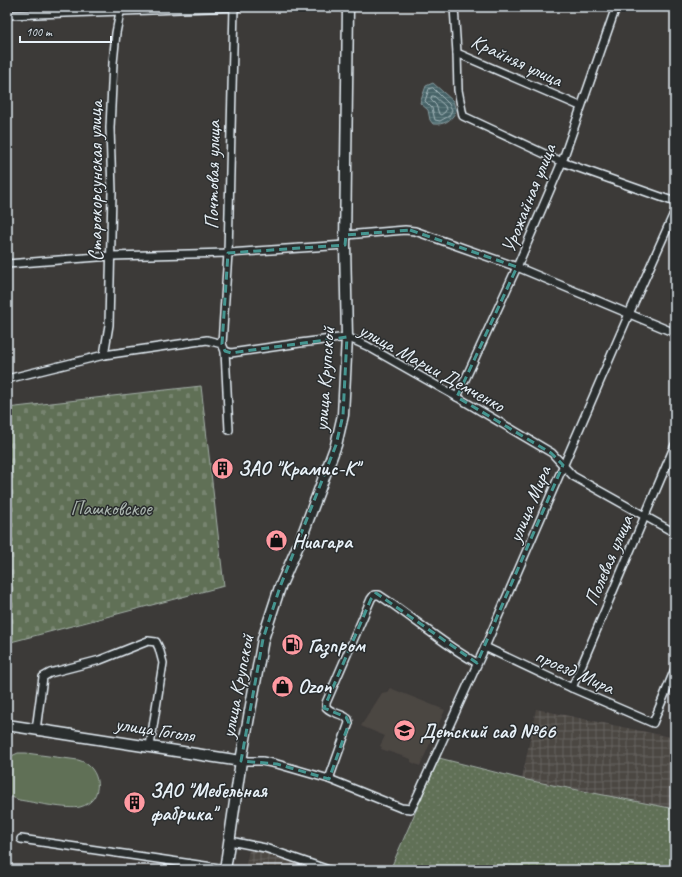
<svg xmlns="http://www.w3.org/2000/svg" width="682" height="877" font-family="Caveat,sans-serif">
<style>
.built{fill:#4c4643}
.industrial{fill:url(#industrial-grid)}
.grass{fill:#606f57;stroke:#a4b0a8}
.cemetery{fill:url(#cemetery-stones);stroke:#a4b0a8}
.garden{fill:url(#garden-dots);stroke:#a4b0a8}
.water{fill:url(#water-rules);stroke:#879ca1}
.lines{fill:none;stroke-linecap:round;stroke-linejoin:round}
.shore{stroke:#a7b9be;stroke-width:1}
.street-casing{stroke:#e8f1f8;stroke-width:10}
.secondary-casing{stroke:#e8f1f8;stroke-width:13}
.street{stroke:#2a2d2e;stroke-width:7}
.secondary{stroke:#2a2d2e;stroke-width:10}
.marked{fill:none;stroke:#459590;stroke-width:3;stroke-dasharray:8 5;stroke-linejoin:round}
.labels{text-anchor:middle;stroke-width:3;stroke-linejoin:round;paint-order:stroke}
.street-label{font-size:20px;fill:#e8f1f8;stroke:#2a2d2e}
.poi-label{font-size:20px;font-weight:bold;fill:#e8f1f8;stroke:#2a2d2e;text-anchor:start}
.park-label{font-size:20px;fill:#abb6b0;stroke:#2a2d2e}
</style>
<defs>
<pattern id="industrial-grid" width="8" height="8" patternUnits="userSpaceOnUse"><rect width="8" height="8" fill="#4c4643"/><path d="M0 4h8M4 0v8" fill="none" stroke="#66615f"/></pattern>
<pattern id="cemetery-stones" width="16" height="16" patternUnits="userSpaceOnUse"><rect width="16" height="16" fill="#606f57"/><path d="M2 7V4a2 2 0 0 1 4 0v3zM10 15v-3a2 2 0 0 1 4 0v3z" fill="#778470"/></pattern>
<pattern id="garden-dots" width="8" height="8" patternUnits="userSpaceOnUse"><rect width="8" height="8" fill="#606f57"/><path d="M2 2h.1M6 6h.1" fill="none" stroke="#778470" stroke-width="1.8" stroke-linecap="round"/></pattern>
<pattern id="water-rules" width="6" height="5" patternUnits="userSpaceOnUse"><rect width="6" height="5" fill="#466467"/><path d="M0 2.5h6" fill="none" stroke="#617b7e"/></pattern>
</defs>
<rect width="100%" height="100%" fill="#3c3a38"/>
<filter id="ink" filterUnits="userSpaceOnUse"><feTurbulence type="fractalNoise" baseFrequency=".025" numOctaves="2"/><feDisplacementMap in="SourceGraphic" scale="8" xChannelSelector="R" yChannelSelector="G"/><feConvolveMatrix kernelMatrix="1 2 1 2 8 2 1 2 1" color-interpolation-filters="sRGB"/></filter>
<g filter="url(#ink)">
<path class="built" d="M390,688L445,710L420,766L411,762V759L381,749L382,747L380,746L385,736L361,726L382,693L387,692Z"/>
<g class="industrial">
<path d="M536,709L675,738V809L522,779Z"/>
<path d="M250,846L322,870H260L245,868Z"/>
</g>
<path class="grass" d="M18,753H26L78,760C102,766 105,801 80,807C68,810 33,802 19,800L7,795V758Z"/>
<path class="cemetery" d="M201,386L224,586L7,643V408Z"/>
<path class="garden" d="M439,758L522,779L675,809V870H390Z"/>
<path class="water" d="M433,83L453,101L456,111C451,121 444,125 433,124L430,120L428,110L420,103L426,86Z"/>
<g class="lines">
<g class="shore">
<path d="M433,88L449,104L452,110L449,116L440,121L435,120L432,108L425,101L429,89Z"/>
<path d="M432,96H434L445,106L446,110L445,112L441,115L439,114L436,105L431,100Z"/>
</g>
<defs>
<g id="street">
<path d="M454,7L457,53L580,106"/>
<path d="M7,15L238,7"/>
<path d="M457,53L458,90L463,116L562,162L675,202"/>
<path d="M346,235L405,230L415,231L517,267L675,333"/>
<path d="M7,264L111,256L228,253L345,245"/>
<path d="M222,344L228,253L234,7"/>
<path d="M225,351L229,430"/>
<path d="M104,355L109,325L112,192L110,128L113,63L116,33L121,7"/>
<path d="M7,379L104,355L207,340L222,344L225,351L231,353L300,343L347,337L367,346L457,397L552,453L573,476L675,533"/>
<path d="M457,397L517,267L562,162L616,7"/>
<path d="M485,647L572,688L653,723L675,669"/>
<path d="M572,688L675,445"/>
<path d="M36,730L43,677L50,673L100,660L148,641L156,642L159,648L163,663L150,746"/>
<path d="M241,761H262L277,764L329,779L401,808L411,809L416,799L485,647L629,314L675,211"/>
<path d="M329,779L349,723L348,719C342,713 332,714 326,707V703L371,599L374,595H379C413,617 442,644 477,663"/>
<path d="M21,839L226,869"/>
<path d="M230,841L265,848L329,870"/>
</g>
<g id="secondary">
<path d="M7,725L241,761"/>
<path d="M225,870L241,761L263,639L280,587L301,539L336,445L343,415L347,337L345,245L348,7"/>
</g>
</defs>
<use href="#street" class="street-casing"/>
<use href="#secondary" class="secondary-casing"/>
<use href="#street" class="street"/>
<use href="#secondary" class="secondary"/>
</g>
</g>
<path class="marked" d="M410,230L517,267L457,397L551,453L563,465L477,663L376,593L371,599L324,708L346,717L349,723L329,779L277,764L241,761L263,639L280,587L336,445L343,415L347,337L231,353L225,351L222,344L228,253L345,245L346,235Z"/>
<defs>
<symbol id="building-disc" viewBox="-11 -11 22 22"><circle r="9.5" fill="#ff9aa2" stroke="#2a2d2e"/><path d="M-4-6H4V6H1V3H-1V6H-4ZM-2.5-4.3h1.7v1.8h-1.7ZM.8-4.3h1.7v1.8H.8ZM-2.5-1h1.7V.8h-1.7ZM.8-1h1.7V.8H.8Z" fill="#111"/></symbol>
<symbol id="shop-disc" viewBox="-11 -11 22 22"><circle r="9.5" fill="#ff9aa2" stroke="#2a2d2e"/><path d="M-5-2.5h2.3a2.7 3.5 0 0 1 5.4 0H5L5.5 6h-11ZM-1.5-2.5h3a1.5 2.3 0 0 0-3 0Z" fill="#111"/></symbol>
<symbol id="fuel-disc" viewBox="-11 -11 22 22"><circle r="9.5" fill="#ff9aa2" stroke="#2a2d2e"/><path d="M-5.5-6h7V0h2V4h1.3V-2.5L3-4.5l.8-.8L6-3V5H2.5V1h-1V6h-7ZM-4.2-4.7v3.2H.2V-4.7Z" fill="#111"/></symbol>
<symbol id="school-disc" viewBox="-11 -11 22 22"><circle r="9.5" fill="#ff9aa2" stroke="#2a2d2e"/><path d="M0-5L7-2L0 1L-7-2ZM-4 1L0 2.5L4 1V4Q0 6-4 4Z" fill="#111"/></symbol>
</defs>
<g fill-rule="evenodd">
<use href="#building-disc" x="210" y="456" width="25" height="25"/>
<use href="#shop-disc" x="264" y="528" width="25" height="25"/>
<use href="#fuel-disc" x="280" y="632" width="25" height="25"/>
<use href="#shop-disc" x="270" y="674" width="25" height="25"/>
<use href="#school-disc" x="392" y="718" width="25" height="25"/>
<use href="#building-disc" x="122" y="790" width="25" height="25"/>
</g>
<g class="labels">
<g class="street-label">
<text transform="translate(517 60) rotate(25)" y="7">Крайняя улица</text>
<text transform="translate(212 175) rotate(-89)" y="7">Почтовая улица</text>
<text transform="translate(95 181) rotate(-90)" y="7">Старокорсунская улица</text>
<text transform="translate(528 198) rotate(-68)" y="7">Урожайная улица</text>
<text transform="translate(432 367) rotate(29)" y="7">улица Марии Демченко</text>
<text transform="translate(324 379) rotate(-86)" y="7">улица Крупской</text>
<text transform="translate(529 504) rotate(-67)" y="7">улица Мира</text>
<text transform="translate(608 560) rotate(-67)" y="7">Полевая улица</text>
<text transform="translate(575 671) rotate(24)" y="7">проезд Мира</text>
<text transform="translate(237 686) rotate(-79)" y="7">улица Крупской</text>
<text transform="translate(155 729) rotate(9)" y="7">улица Гоголя</text>
</g>
<g class="poi-label">
<text x="238" y="475">ЗАО "Крамис-К"</text>
<text x="292" y="548">Ниагара</text>
<text x="308" y="652">Газпром</text>
<text x="298" y="693">Ozon</text>
<text x="420" y="738">Детский сад №66</text>
<text x="150" y="797">ЗАО "Мебельная<tspan x="150" dy="23">фабрика"</tspan></text>
</g>
<g class="park-label">
<text x="111" y="515">Пашковское</text>
</g>
</g>
<rect width="682" height="877" fill="none" stroke="#2a2d2e" stroke-width="24"/>
<rect x="12" y="12" width="658" height="853" fill="none" stroke="#e8f1f8" stroke-width="1.5" filter="url(#ink)"/>
<path d="M20 36v6h91v-6" fill="none" stroke="#e8f1f8" stroke-width="2"/>
<text x="26" y="36" font-size="12" fill="#e8f1f8" stroke="#2a2d2e" stroke-width="3" paint-order="stroke">100 m</text>
</svg>
